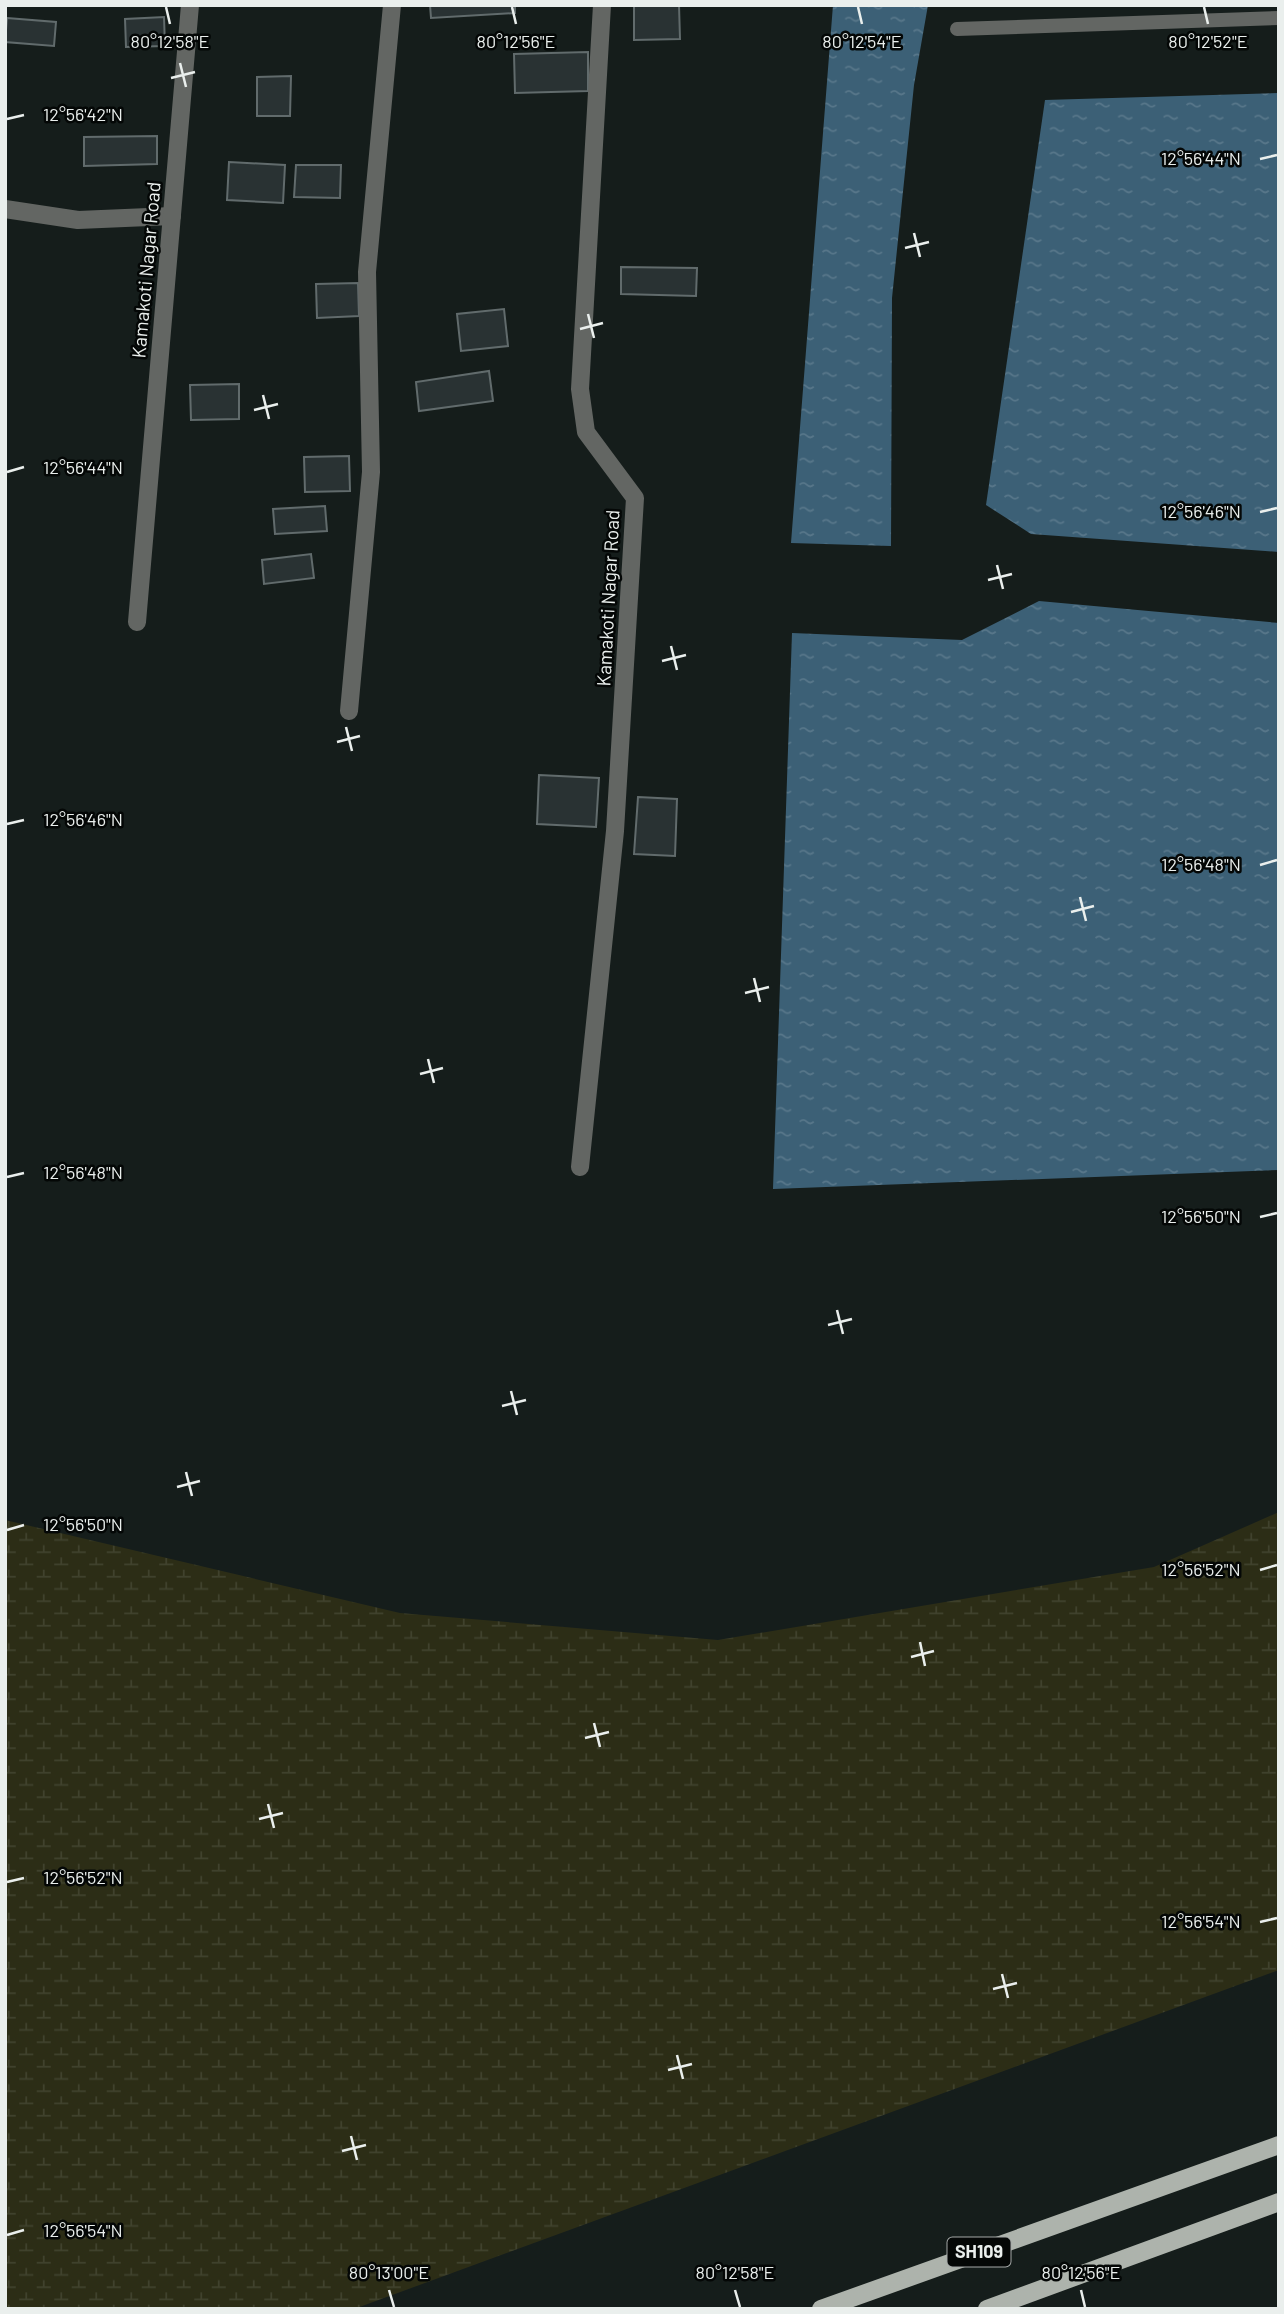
<svg xmlns="http://www.w3.org/2000/svg" width="1284" height="2314" font-family="Barlow,sans-serif">
<style>
.wetland{fill:url(#wetland-marsh)}
.water{fill:url(#water-ripples)}
.building{fill:#293233;stroke:#616b6c;stroke-width:2}
.lines{fill:none;stroke-linecap:round;stroke-linejoin:round}
.lane{stroke:#636663;stroke-width:14}
.street{stroke:#636663;stroke-width:18}
.primary{stroke:#adb3ac;stroke-width:18}
.ticks{fill:none;stroke:#eaefed;stroke-width:2.5}
.labels{text-anchor:middle;stroke-width:5;stroke-linejoin:round;paint-order:stroke}
.shield{fill:#040706;stroke:#a5a9a8;stroke-width:2}
.shield-label{font-size:18px;font-weight:bold;fill:#eaefed}
.street-label{font-size:19px;fill:#eaefed;stroke:#040706}
.ticks-label{font-size:18px;text-anchor:middle;fill:#eaefed;stroke:#040706;stroke-width:5;stroke-linejoin:round;paint-order:stroke}
</style>
<defs>
<pattern id="wetland-marsh" width="20" height="14" patternUnits="userSpaceOnUse" patternTransform="scale(1.75)"><rect width="20" height="14" fill="#2c2d16"/><path d="M1 5h8M5 5V1M11 12h8M15 12V8" fill="none" stroke="#40422d"/></pattern>
<pattern id="water-ripples" width="26" height="14" patternUnits="userSpaceOnUse" patternTransform="scale(1.75)"><rect width="26" height="14" fill="#3c6076"/><path d="M2 4q2-2 4 0t4 0M15 11q2-2 4 0t4 0" fill="none" stroke="#58778a"/></pattern>
</defs>
<rect width="100%" height="100%" fill="#151d1b"/>
<path class="wetland" d="M1279,1512V1970L354,2309H5V1520L400,1613L718,1640L1154,1567Z"/>
<g class="water">
<path d="M833,5H928L914,85L892,298L891,546L791,543Z"/>
<path d="M1279,93V552L1031,534L986,505L1045,100Z"/>
<path d="M1039,601L1279,623V1170L773,1189L792,633L962,640Z"/>
</g>
<g class="building">
<path d="M430,5H515V13L431,18Z"/>
<path d="M634,5H679L680,39L634,40Z"/>
<path d="M164,17L165,46L126,47L125,19Z"/>
<path d="M7,18L56,22L54,46L5,42Z"/>
<path d="M588,52V91L515,93L514,54Z"/>
<path d="M291,76L290,116H257V77Z"/>
<path d="M157,136V164L84,166V137Z"/>
<path d="M229,162L285,165L283,203L227,200Z"/>
<path d="M296,165H341L340,198L294,197Z"/>
<path d="M621,267L697,268L696,296L621,294Z"/>
<path d="M358,283L359,316L317,318L316,284Z"/>
<path d="M504,309L508,346L461,351L457,314Z"/>
<path d="M489,371L493,401L419,411L416,382Z"/>
<path d="M239,384V419L191,420L190,385Z"/>
<path d="M349,456L350,491L305,492L304,457Z"/>
<path d="M325,506L327,531L275,534L273,509Z"/>
<path d="M311,554L314,578L264,584L262,560Z"/>
<path d="M539,775L599,778L596,827L537,824Z"/>
<path d="M638,797L677,799L675,856L634,854Z"/>
</g>
<g class="lines">
<path class="lane" d="M957,29L1279,18"/>
<g class="street">
<path d="M5,209L78,220L172,216"/>
<path d="M137,622L190,5"/>
<path d="M349,711L371,472L367,272L392,5"/>
<path d="M580,1167L615,831L635,498L586,432L580,389L602,5"/>
</g>
<g class="primary">
<path d="M821,2309L1279,2145"/>
<path d="M987,2309L1279,2202"/>
</g>
</g>
<path class="ticks" d="M166,7L170,24M512,7L516,24M858,7L862,24M1204,7L1208,24M180,63L186,87M171,78L195,72M7,119L24,115M1260,159L1277,155M914,233L920,257M905,248L929,242M588,314L594,338M580,329L603,323M263,395L269,419M254,410L278,404M7,472L24,467M1260,512L1277,508M997,565L1003,589M988,580L1012,574M671,646L677,670M662,661L686,655M346,727L352,751M337,742L360,736M7,824L24,820M1260,865L1277,860M1080,897L1086,921M1071,912L1094,906M754,978L760,1002M745,993L769,987M428,1059L434,1083M420,1074L443,1068M7,1177L24,1173M1260,1217L1277,1213M837,1310L843,1334M828,1325L852,1319M511,1391L517,1415M502,1406L526,1400M186,1472L192,1496M177,1487L200,1481M7,1530L24,1525M1260,1570L1277,1565M920,1642L925,1666M911,1657L934,1651M594,1723L600,1747M585,1738L609,1732M268,1804L274,1828M259,1819L283,1813M7,1882L24,1878M1260,1922L1277,1918M1002,1974L1008,1998M993,1989L1017,1983M677,2055L683,2079M668,2070L692,2064M351,2136L357,2160M342,2151L366,2145M7,2235L24,2230M389,2290L394,2307M735,2290L740,2307M1081,2290L1085,2307"/>
<g class="labels">
<rect class="shield" x="947.5" y="2237.5" width="63" height="29" rx="5"/>
<g class="shield-label">
<text x="979" y="2258">SH109</text>
</g>
<g class="street-label">
<text transform="translate(146 270) rotate(-85)" y="7">Kamakoti Nagar Road</text>
<text transform="translate(608 598) rotate(-87)" y="7">Kamakoti Nagar Road</text>
</g>
</g>
<g class="ticks-label">
<text x="170" y="48">80°12'58"E</text>
<text x="516" y="48">80°12'56"E</text>
<text x="862" y="48">80°12'54"E</text>
<text x="1208" y="48">80°12'52"E</text>
<text x="83" y="121">12°56'42"N</text>
<text x="1201" y="165">12°56'44"N</text>
<text x="83" y="474">12°56'44"N</text>
<text x="1201" y="518">12°56'46"N</text>
<text x="83" y="826">12°56'46"N</text>
<text x="1201" y="871">12°56'48"N</text>
<text x="83" y="1179">12°56'48"N</text>
<text x="1201" y="1223">12°56'50"N</text>
<text x="83" y="1531">12°56'50"N</text>
<text x="1201" y="1576">12°56'52"N</text>
<text x="83" y="1884">12°56'52"N</text>
<text x="1201" y="1928">12°56'54"N</text>
<text x="83" y="2237">12°56'54"N</text>
<text x="389" y="2279">80°13'00"E</text>
<text x="735" y="2279">80°12'58"E</text>
<text x="1081" y="2279">80°12'56"E</text>
</g>
<rect width="1284" height="2314" fill="none" stroke="#eaefed" stroke-width="14"/>
</svg>
